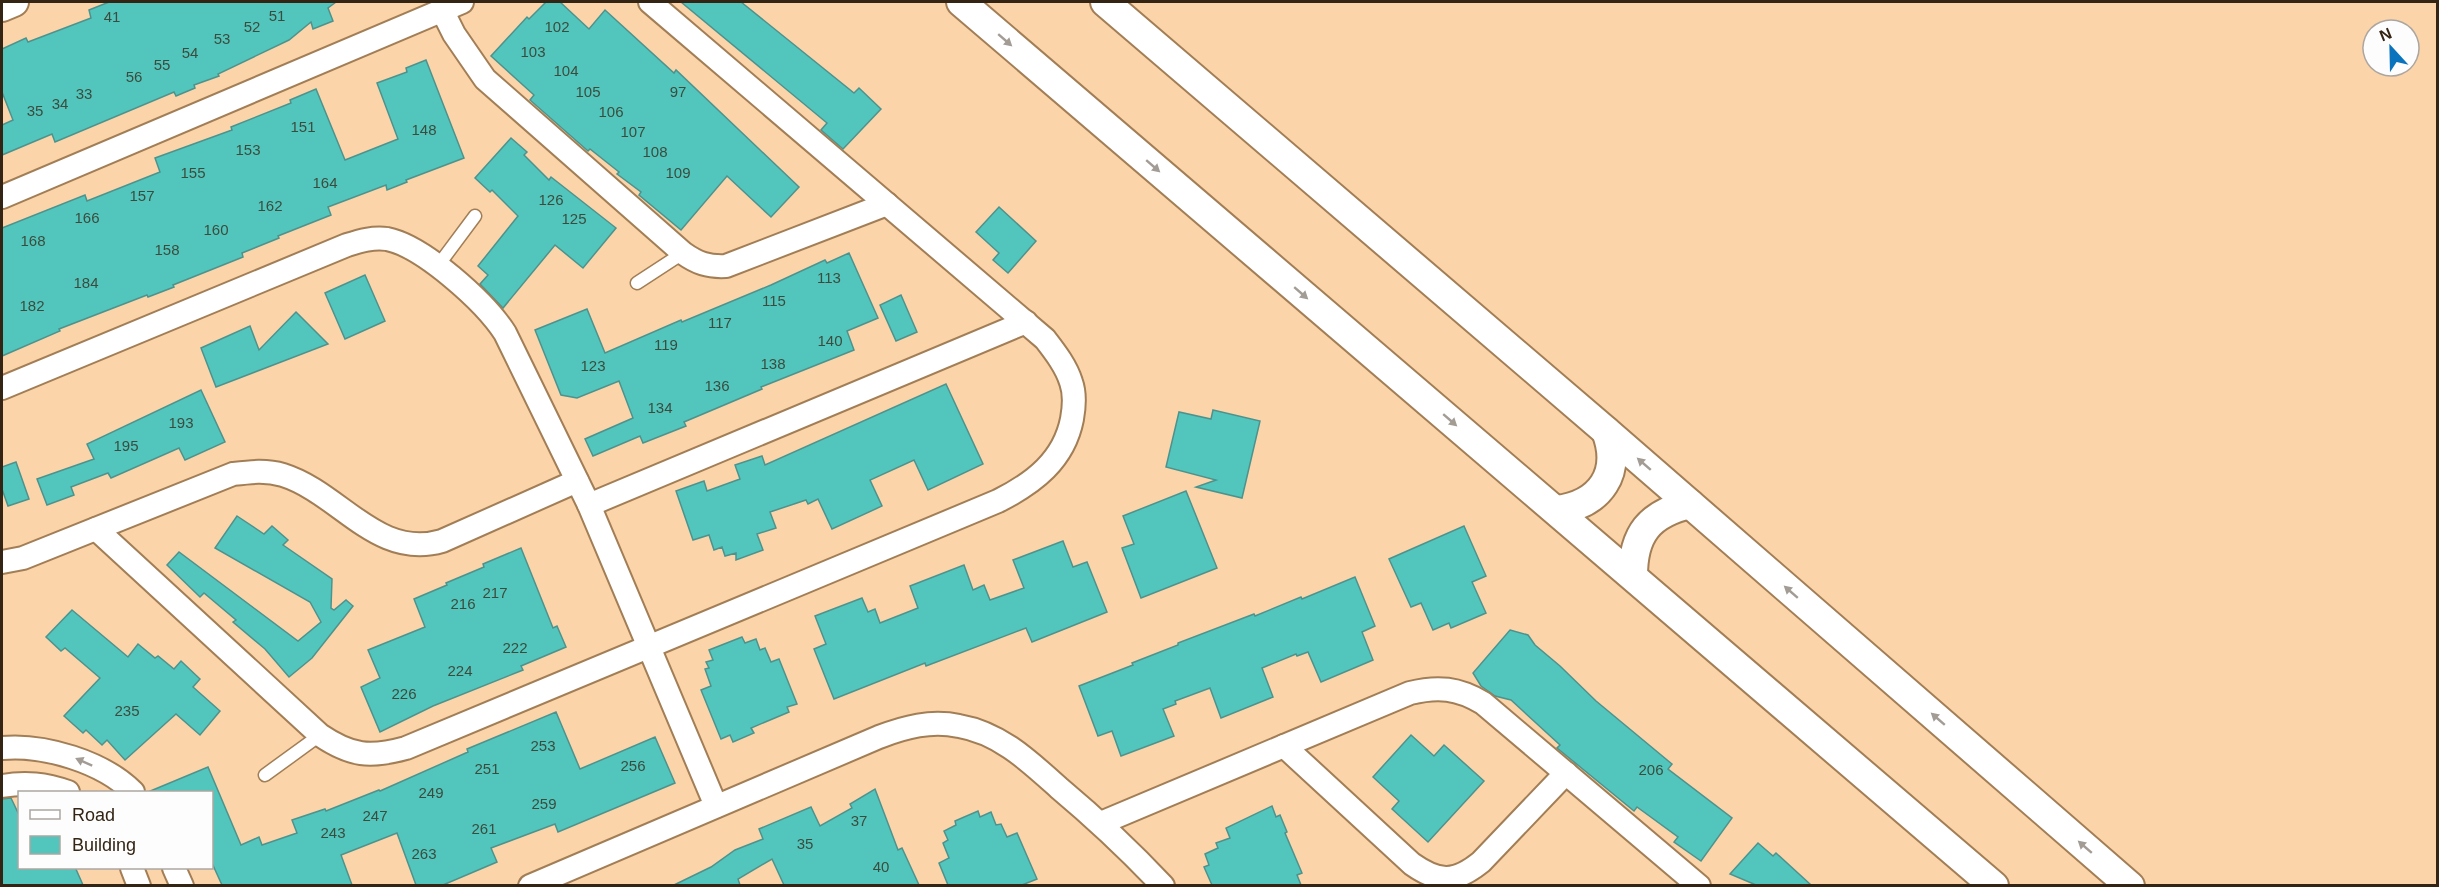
<svg xmlns="http://www.w3.org/2000/svg" width="2439" height="887" font-family="Helvetica,sans-serif">
<style>
.building{fill:#52c6bd;stroke:#4d938d;stroke-width:1.5}
.lines{fill:none;stroke-linecap:round;stroke-linejoin:round}
.service-casing{stroke:#a27e56;stroke-width:15}
.minor-casing{stroke:#a27e56;stroke-width:26}
.tertiary-casing{stroke:#a27e56;stroke-width:32}
.service{stroke:#fff;stroke-width:12}
.minor{stroke:#fff;stroke-width:22}
.tertiary{stroke:#fff;stroke-width:28}
.oneway{fill:#a39c95}
.labels{text-anchor:middle;stroke-width:4.5;stroke-linejoin:round;paint-order:stroke}
.number-label{font-size:15px;fill:#3b4c3e}
</style>
<rect width="100%" height="100%" fill="#fcd4a9"/>
<g class="building">
<path d="M109,2H336L328,8L333,21L313,29L311,22L289,40L218,74L219,76L194,85L195,88L176,96L174,92L55,142L52,134L2,155V125L13,120L2,92V49L26,38L28,42L91,18L89,10Z"/>
<path d="M546,2H560L589,29L605,10L674,73L676,70L799,187L771,217L727,176L681,230L639,195L641,192L617,174L619,172L590,149L588,151L530,100L534,95L491,56L527,17L529,19Z"/>
<path d="M681,2H741L854,93L859,88L881,109L843,149L821,130L827,123Z"/>
<path d="M426,60L464,158L406,180L407,182L387,190L386,185L328,207L331,215L278,236L279,238L242,253L243,257L173,285L174,287L148,297L147,295L59,329L60,331L2,356V228L85,195L87,201L160,172L155,158L232,130L231,127L291,103L290,100L316,89L345,160L398,139L377,83L407,72L406,68Z"/>
<path d="M511,138L527,152L524,155L549,180L551,177L616,228L583,268L555,245L503,308L480,284L488,275L478,266L518,216L492,190L490,192L475,178Z"/>
<path d="M999,207L1036,241L1008,273L993,260L999,253L976,232Z"/>
<path d="M849,253L878,318L847,331L854,350L761,387L762,389L684,422L686,426L643,443L640,436L593,456L585,439L633,418L619,381L577,398L561,395L535,330L587,309L605,353L681,320L682,322L771,285L825,260L827,263Z"/>
<path d="M365,275L385,321L345,339L325,293Z"/>
<path d="M901,295L917,332L896,341L880,305Z"/>
<path d="M296,312L328,344L216,387L201,348L250,326L259,350Z"/>
<path d="M946,384L983,464L928,490L914,460L870,480L882,506L832,529L818,499L808,504L806,500L770,512L776,528L757,534L763,550L736,560V553L725,556L722,547L714,550L709,535L693,540L676,491L704,481L707,491L740,479L735,465L762,456L765,465Z"/>
<path d="M201,390L225,442L185,460L179,448L111,478L108,473L71,487L74,495L47,505L37,479L94,459L87,444Z"/>
<path d="M1213,410L1260,421L1242,498L1196,487L1216,480L1166,467L1179,412L1211,419Z"/>
<path d="M16,462L29,499L8,506L2,489V467Z"/>
<path d="M1186,491L1217,568L1141,598L1122,548L1134,544L1123,516Z"/>
<path d="M237,516L264,534L272,526L288,540L283,545L332,579L331,608L334,610L346,600L353,606L312,658L289,677L265,649L233,622L236,620L204,593L200,597L167,565L179,552L298,641L321,622L310,602L215,548Z"/>
<path d="M1464,526L1486,576L1472,582L1486,613L1451,628L1449,623L1433,630L1421,603L1411,607L1389,559Z"/>
<path d="M1063,541L1073,567L1087,562L1107,612L1032,642L1026,628L926,666L925,663L834,699L814,649L826,644L815,616L862,598L868,612L875,609L880,623L918,608L910,586L964,565L973,590L984,585L990,600L1024,588L1013,560Z"/>
<path d="M521,548L553,628L557,626L566,647L521,666L523,670L433,706L380,732L361,687L380,678L368,650L425,627L414,599L447,585L446,583L484,567L483,564Z"/>
<path d="M1355,577L1375,626L1362,632L1373,660L1321,682L1308,652L1297,656L1296,654L1262,668L1273,697L1221,718L1210,688L1175,701L1176,704L1163,709L1174,736L1121,756L1112,731L1098,736L1079,686L1133,665L1132,663L1178,645V643L1254,614L1255,616L1301,597L1302,599Z"/>
<path d="M72,610L128,657L138,644L155,658L158,656L174,669L181,661L200,679L193,687L220,711L200,735L176,714L125,760L107,740L102,745L86,730L83,733L64,716L100,678L65,648L61,651L46,637Z"/>
<path d="M1510,630L1528,635L1535,645L1560,666L1596,701L1672,764L1668,769L1732,818L1701,861L1674,842L1678,837L1637,807L1634,811L1557,748L1560,745L1511,700L1495,696L1481,686L1473,673Z"/>
<path d="M742,637L745,643L756,639L760,650L765,648L771,662L779,659L797,704L787,707L789,712L751,728L754,733L733,742L730,735L721,739L701,690L711,686L705,669L709,668L706,662L713,660L709,650Z"/>
<path d="M556,712L580,769L655,737L675,783L558,832L555,824L491,848L497,862L443,885H416L397,833L341,855L352,885H222L212,863V792H148L208,767L241,845L259,837L262,845L297,833L292,820L325,809L326,811L379,790L380,791L468,752L467,749Z"/>
<path d="M1411,735L1434,756L1444,745L1484,781L1428,842L1392,809L1399,801L1373,777Z"/>
<path d="M875,789L898,850L902,848L919,885H784L772,859L738,879L740,885H674L711,867L735,850L763,839L759,829L811,807L820,826L852,808L850,804Z"/>
<path d="M11,798L20,817V867H75L83,885H2V799Z"/>
<path d="M1272,806L1276,817L1280,815L1287,832L1285,833L1302,873L1297,875L1301,885H1212L1204,867L1209,865L1205,854L1218,848L1216,843L1230,838L1226,828Z"/>
<path d="M978,811L980,817L991,812L996,825L1001,824L1007,837L1017,833L1037,879L1022,885H948L939,863L949,858L943,843L948,840L944,831L956,825L955,821Z"/>
<path d="M1758,843L1773,856L1776,853L1811,885H1756L1730,874Z"/>
</g>
<g class="lines">
<defs>
<g id="service">
<path d="M437,267L475,216"/>
<path d="M637,283L683,253"/>
<path d="M265,775L320,735"/>
</g>
<g id="minor">
<path d="M442,10L454,34L485,79L683,253C697,263 708,267 726,266L887,204"/>
<path d="M2,197L462,2"/>
<path d="M2,388L347,245C360,241 373,237 387,239C423,246 485,302 505,333L589,505L716,806"/>
<path d="M589,505L1026,322"/>
<path d="M96,529L320,735C351,756 370,758 406,748L998,501C1034,483 1064,460 1072,419C1074,408 1075,393 1071,382C1066,366 1055,352 1045,339L650,2"/>
<path d="M2,562L23,558L233,474C250,472 266,470 283,475C340,493 377,560 442,541L577,481"/>
<path d="M1284,746L1412,864C1439,883 1455,883 1481,862L1566,773"/>
<path d="M2,748C44,744 103,762 133,792"/>
<path d="M2,786C26,782 45,784 68,792"/>
<path d="M1101,823L1410,693C1438,686 1458,688 1483,703L1699,886"/>
<path d="M132,868L139,886"/>
<path d="M174,868L182,886"/>
<path d="M530,886L879,737C905,727 931,720 959,726C1000,733 1029,761 1059,788C1096,819 1130,851 1163,886"/>
</g>
<g id="tertiary">
<path d="M961,2L1994,886"/>
<path d="M1105,2L1606,431L2130,886"/>
<path d="M2,7L14,2"/>
<path d="M1557,510C1601,504 1622,473 1606,431"/>
<path d="M1633,576C1633,534 1649,514 1690,504"/>
</g>
</defs>
<use href="#service" class="service-casing"/>
<use href="#minor" class="minor-casing"/>
<use href="#tertiary" class="tertiary-casing"/>
<use href="#service" class="service"/>
<use href="#minor" class="minor"/>
<use href="#tertiary" class="tertiary"/>
</g>
<defs><path id="oneway-solid" d="M-6-.8H1V-3.2L6.5 0L1 3.2V.8H-6Z" transform="scale(1.5)"/></defs>
<g class="oneway">
<use href="#oneway-solid" transform="translate(1005 40) rotate(41)"/>
<use href="#oneway-solid" transform="translate(1153 166) rotate(41)"/>
<use href="#oneway-solid" transform="translate(1301 293) rotate(41)"/>
<use href="#oneway-solid" transform="translate(1450 420) rotate(41)"/>
<use href="#oneway-solid" transform="translate(1644 464) rotate(-139)"/>
<use href="#oneway-solid" transform="translate(1791 592) rotate(-139)"/>
<use href="#oneway-solid" transform="translate(1938 719) rotate(-139)"/>
<use href="#oneway-solid" transform="translate(84 762) rotate(-156)"/>
<use href="#oneway-solid" transform="translate(2085 847) rotate(-139)"/>
</g>
<g class="labels">
<g class="number-label">
<text x="277" y="21">51</text>
<text x="112" y="22">41</text>
<text x="252" y="32">52</text>
<text x="557" y="32">102</text>
<text x="222" y="44">53</text>
<text x="533" y="57">103</text>
<text x="190" y="58">54</text>
<text x="162" y="70">55</text>
<text x="566" y="76">104</text>
<text x="134" y="82">56</text>
<text x="588" y="97">105</text>
<text x="678" y="97">97</text>
<text x="84" y="99">33</text>
<text x="60" y="109">34</text>
<text x="35" y="116">35</text>
<text x="611" y="117">106</text>
<text x="303" y="132">151</text>
<text x="424" y="135">148</text>
<text x="633" y="137">107</text>
<text x="248" y="155">153</text>
<text x="655" y="157">108</text>
<text x="193" y="178">155</text>
<text x="678" y="178">109</text>
<text x="325" y="188">164</text>
<text x="142" y="201">157</text>
<text x="551" y="205">126</text>
<text x="270" y="211">162</text>
<text x="87" y="223">166</text>
<text x="574" y="224">125</text>
<text x="216" y="235">160</text>
<text x="33" y="246">168</text>
<text x="167" y="255">158</text>
<text x="829" y="283">113</text>
<text x="86" y="288">184</text>
<text x="774" y="306">115</text>
<text x="32" y="311">182</text>
<text x="720" y="328">117</text>
<text x="830" y="346">140</text>
<text x="666" y="350">119</text>
<text x="773" y="369">138</text>
<text x="593" y="371">123</text>
<text x="717" y="391">136</text>
<text x="660" y="413">134</text>
<text x="181" y="428">193</text>
<text x="126" y="451">195</text>
<text x="495" y="598">217</text>
<text x="463" y="609">216</text>
<text x="515" y="653">222</text>
<text x="460" y="676">224</text>
<text x="404" y="699">226</text>
<text x="127" y="716">235</text>
<text x="543" y="751">253</text>
<text x="633" y="771">256</text>
<text x="487" y="774">251</text>
<text x="1651" y="775">206</text>
<text x="431" y="798">249</text>
<text x="544" y="809">259</text>
<text x="375" y="821">247</text>
<text x="859" y="826">37</text>
<text x="484" y="834">261</text>
<text x="333" y="838">243</text>
<text x="805" y="849">35</text>
<text x="424" y="859">263</text>
<text x="881" y="872">40</text>
</g>
</g>
<rect width="2439" height="887" fill="none" stroke="#332414" stroke-width="6"/>
<rect x="18" y="791" width="195" height="78" fill="#fdfdfd" stroke="#aca6a0" stroke-width="1.5"/>
<rect x="30" y="810" width="30" height="9" fill="#ffffff" stroke="#aca6a0" stroke-width="1.5"/>
<text x="72" y="821" font-size="18" fill="#332414">Road</text>
<rect x="30" y="836" width="30" height="18" fill="#52c6bd" stroke="#aca6a0" stroke-width="1.5"/>
<text x="72" y="851" font-size="18" fill="#332414">Building</text>
<g transform="translate(2391 48) rotate(338)"><circle r="28" fill="#fdfdfd" stroke="#aca6a0" stroke-width="1.5"/>
<path d="M0-4.5L10 22L0 15L-10 22Z" fill="#0a73be"/>
<text y="-9" font-size="16" font-weight="bold" text-anchor="middle" fill="#332414">N</text>
</g>
</svg>
